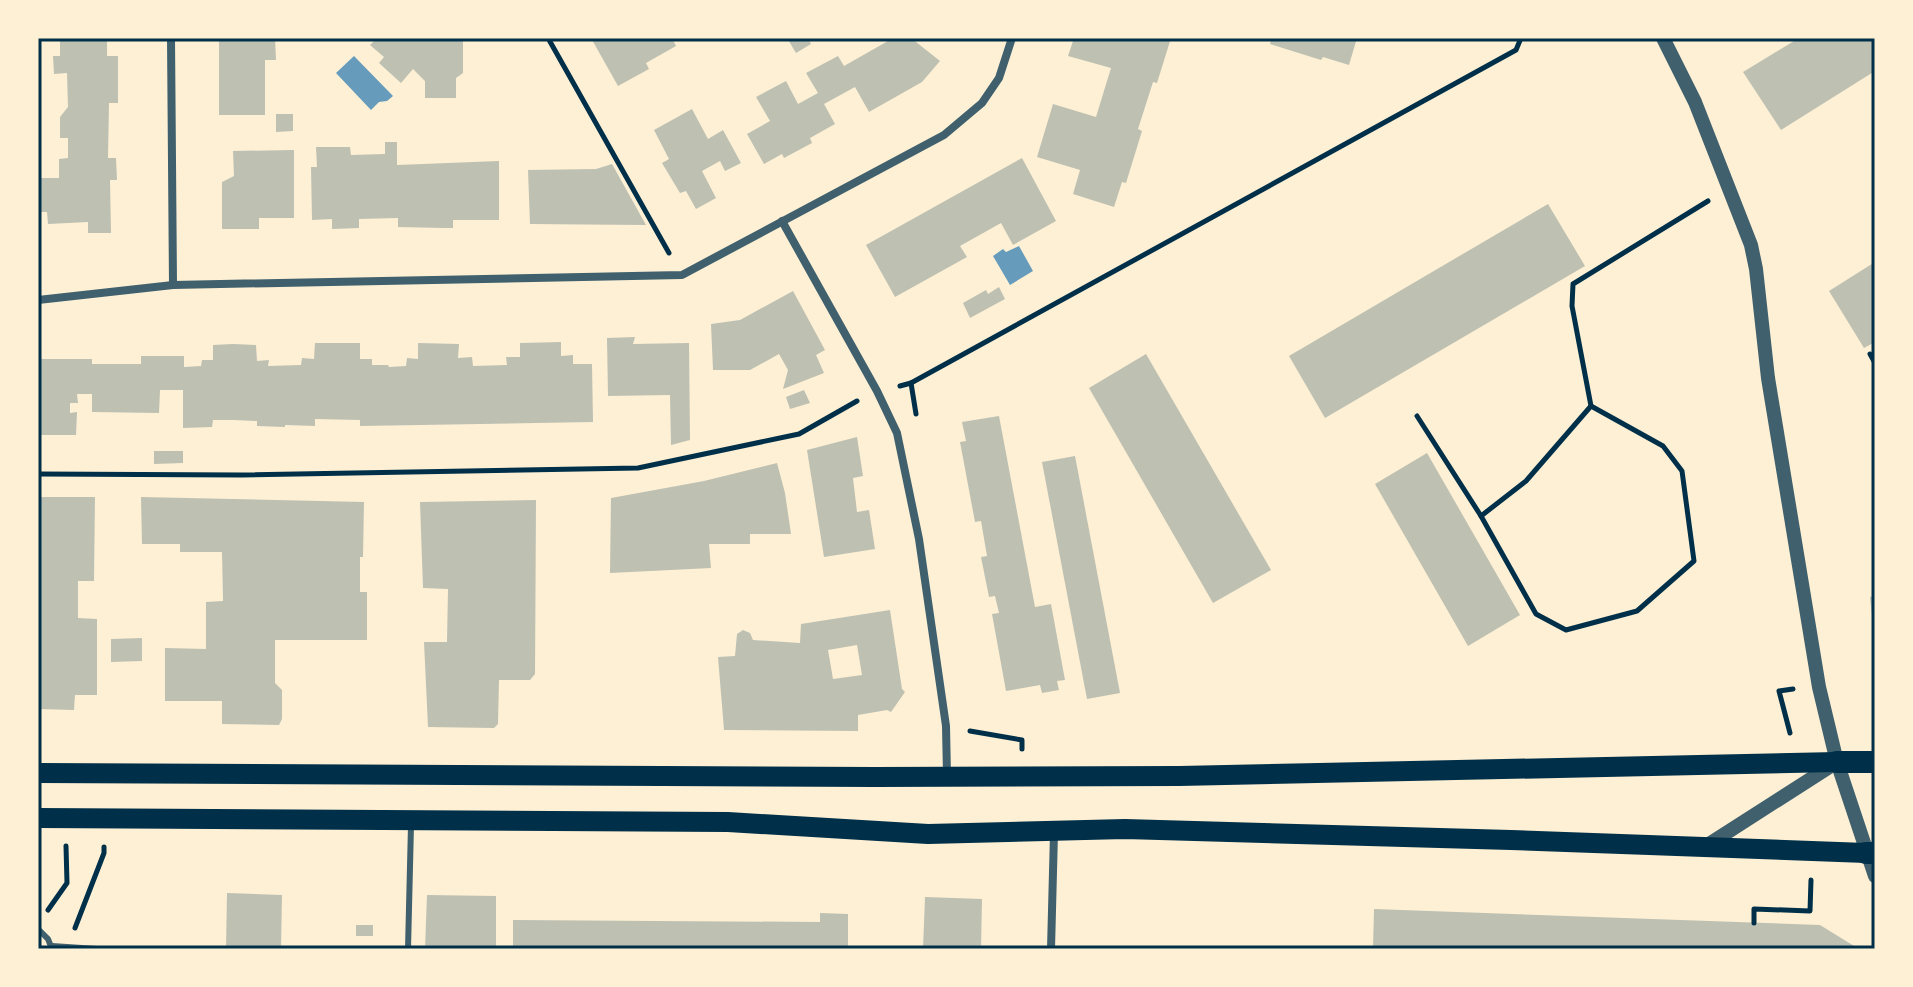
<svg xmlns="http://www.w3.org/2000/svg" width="1913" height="987" font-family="'Golos Text',sans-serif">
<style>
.water{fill:#669bbc}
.building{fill:#bec0b2;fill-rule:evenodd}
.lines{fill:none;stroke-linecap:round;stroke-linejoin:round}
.path{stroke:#003049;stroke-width:5}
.service{stroke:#3f606c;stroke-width:6}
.minor{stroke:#3f606c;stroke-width:8}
.tertiary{stroke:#3f606c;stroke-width:14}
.primary{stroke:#003049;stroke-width:20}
.trunk{stroke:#003049;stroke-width:22}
.neatline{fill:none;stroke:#003049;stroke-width:3}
</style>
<rect width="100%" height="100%" fill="#fdf0d5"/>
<g class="water">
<path d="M354,56L393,96L387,101L379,102L371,110L336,73Z"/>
<path d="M1019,246L1033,271L1010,285L993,256L1003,249L1006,252Z"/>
</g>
<g class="building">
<path d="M60,38H107V56H118V103H109L108,158H116L117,180H110L111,233H88V222L48,224L47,212H38V178H59V159L68,158V138H60V117L68,107L67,73L54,74L53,56H60Z"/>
<path d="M219,38H275L276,60H265V115H219Z"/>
<path d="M377,38H463V73L456,78V98H425V81L413,69L401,83L379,63L384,57L370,45Z"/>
<path d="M591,38H672L676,46L646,63L649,69L618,86Z"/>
<path d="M787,38H808L811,44L796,53Z"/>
<path d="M884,38H911L940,61L922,82L869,112L855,87L824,104L835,124L810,138L812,143L784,158L782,154L764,164L747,134L770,121L756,97L786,81L798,104L818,93L806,73L838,56L844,66L888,41Z"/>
<path d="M1074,38H1171L1157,83L1153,82L1146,104L1138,129L1142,131L1126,183L1122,182L1114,207L1073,194L1080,170L1037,157L1053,104L1096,117L1111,68L1068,56Z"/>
<path d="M1265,38H1357L1349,65L1323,57L1321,60L1270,44L1271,41Z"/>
<path d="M1799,38H1875V71L1781,130L1743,72Z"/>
<path d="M692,109L708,139L723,130L741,163L725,171L720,161L702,171L716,198L696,209L686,191L680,193L662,163L669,159L654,130Z"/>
<path d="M276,114H293V131L276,132Z"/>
<path d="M385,142H397V165L499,161V220H453V228H444L398,227V218L359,219V228L332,229V219L312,220L311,167H317L316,147H350L351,155L385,154Z"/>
<path d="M294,150V218H259V229H222V182L234,176L233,151Z"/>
<path d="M1022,158L1056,221L1013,245L1001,223L960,246L967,257L895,297L866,245Z"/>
<path d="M612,164L646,225L530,224L528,170L596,169Z"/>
<path d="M1548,204L1585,266L1325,418L1289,356Z"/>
<path d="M1875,262V342L1864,348L1829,291Z"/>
<path d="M999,287L1005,299L970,318L963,303L986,290L988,294Z"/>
<path d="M793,291L825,350L816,355L824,373L783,389L788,370L779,354L750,370H713L711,324L740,320Z"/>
<path d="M635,337L633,344L689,343L690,440L671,445L670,395L608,396L607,338Z"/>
<path d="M561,342V356L573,355V364H592L593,422L360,426V420L315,419V426L285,425V427L257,426V421L233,420H213L212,427L183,428V390H160L159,413L92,412V394H77L78,403H70V413L77,412L76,435H38V359H92V364H141V356H184V367L201,366L202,360H213V345L233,344L256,345L257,361L269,360L268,366L301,365L302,358L314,359L315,343H360V359H372V365H388L389,367L406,366L407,358L418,359V343L459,344L458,358L472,357L473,366L507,365L506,357H520V343Z"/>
<path d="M1146,354L1271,570L1213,603L1089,388Z"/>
<path d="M804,390L810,403L790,409L786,397Z"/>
<path d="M999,416L1035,607L1051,604L1065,680L1057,681L1059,690L1042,693L1040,685L1006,691L992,614L999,613L995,596L989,597L981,557L987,556L981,521L975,522L960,442L966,441L962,422Z"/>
<path d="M857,437L863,476L853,478L857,512L869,510L875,549L824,557L807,450Z"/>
<path d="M154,451H183V463L154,464Z"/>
<path d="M1427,453L1520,615L1468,646L1375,484Z"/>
<path d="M1075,456L1120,693L1087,699L1042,462Z"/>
<path d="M777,463L785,493L791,534H750V544H709L711,568L610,573L611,498L704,481Z"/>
<path d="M38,497H95L94,581H78V618L97,619V695H75L74,710L38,709Z"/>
<path d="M141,497L364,502L363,557H360V592H367V640H275V683L282,690V719L279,725L222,724V701H165V648L206,649V602L223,601L222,552H180V544H142Z"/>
<path d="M536,500L535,674L530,680H499L498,724L494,728L428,727L424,642H447L448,589L423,588L420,502Z"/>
<path d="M1875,596V624H1873L1870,597Z"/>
<path d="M890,610L902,689L905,692L891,712L887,710L858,715V731L724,730L718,657L735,656L737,634L743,630L750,633L753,640L800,643L801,624ZM857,645L862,675L833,679L828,650Z"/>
<path d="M142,638V661L111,662V639Z"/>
<path d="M227,893L282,895L281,949H226Z"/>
<path d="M427,895L496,896V949H425Z"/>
<path d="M925,897L982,899L981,949H923Z"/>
<path d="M1374,909L1820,925L1859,949H1373Z"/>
<path d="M820,913L848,914V949H513V920L820,922Z"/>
<rect x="356" y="925" width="17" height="11"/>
</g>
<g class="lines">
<g class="path">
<path d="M548,38L669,253"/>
<path d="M1870,354L1875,363"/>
<path d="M911,383L916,414"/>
<path d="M900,386L911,383L1516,50L1521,38"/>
<path d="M1417,416L1481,516L1536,614L1566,630L1637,611L1694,561L1682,471L1663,446L1591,406L1572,306L1573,284L1708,201"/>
<path d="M38,474L242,475L638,468L799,434L857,401"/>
<path d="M1481,516L1526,481L1591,406"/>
<path d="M970,731L1022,740V749"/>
<path d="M1790,733L1779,691L1793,689"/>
<path d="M48,910L67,883L66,846"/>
<path d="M1754,923V909L1810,911L1811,880"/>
<path d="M75,928L104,853V847"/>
</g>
<g class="service">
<path d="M38,929L48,939L52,949"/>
<path d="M52,946L97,949"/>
<path d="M408,949L411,825"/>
</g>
<g class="minor">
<path d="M171,38L173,285"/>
<path d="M782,221L877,391L897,433L919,539L946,726L947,775"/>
<path d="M38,300L173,285L682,275L944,135L982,103L999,78L1012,38"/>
<path d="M1051,949L1054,833"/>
</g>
<g class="tertiary">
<path d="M1663,38L1695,102L1751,245L1756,269L1768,378L1819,687L1837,762L1875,876"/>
<path d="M1706,846L1837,762"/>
</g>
<g class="primary">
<path d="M38,773L875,777L1179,776L1837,762"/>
<path d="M38,818L728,822L928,834L1125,829L1511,840L1866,853"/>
</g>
<g class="trunk">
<path d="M1837,762H1875"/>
<path d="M1866,853H1875"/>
</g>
</g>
<rect width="1913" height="987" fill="none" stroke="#fdf0d5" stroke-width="80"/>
<rect x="40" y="40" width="1833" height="907" class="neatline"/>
</svg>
